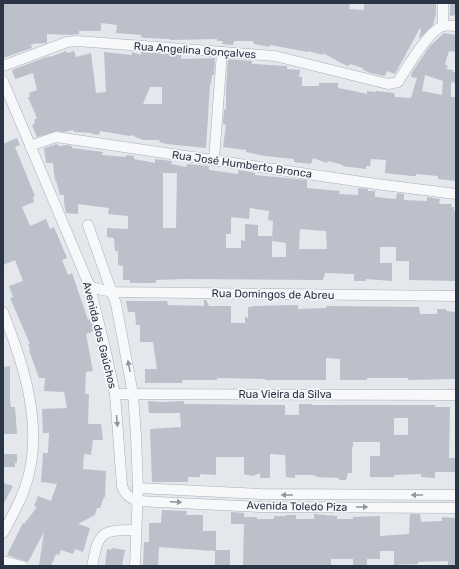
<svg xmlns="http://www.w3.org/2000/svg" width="459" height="569" font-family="Rubik,sans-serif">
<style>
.building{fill:#bbc0ca;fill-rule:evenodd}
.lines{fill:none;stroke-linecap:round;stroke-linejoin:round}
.minor-casing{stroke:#a9aeb7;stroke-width:11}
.minor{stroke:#f7f8fa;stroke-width:10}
.oneway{fill:#9196a0}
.labels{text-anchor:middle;stroke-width:3.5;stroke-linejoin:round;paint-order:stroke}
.street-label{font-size:11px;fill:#2b3445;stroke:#f4f6f9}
</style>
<rect width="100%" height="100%" fill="#e4e7ec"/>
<g class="building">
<path d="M3,3H350L349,9L364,10V3H436V14L433,25L419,39L421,29L420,28L395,74L387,71L385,76L370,73L362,69L363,68L350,64L348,66L343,64L323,53V55L308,51V52L270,45V47L254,44L253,41H234L233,45L222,44L223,41H217V39L170,40V39L145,38L141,37V35L116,33L117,25L101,23V31H79V34L70,35L47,34V43L31,44L32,48L3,58Z"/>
<path d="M450,3H456V15L450,16Z"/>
<path d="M444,33L456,35V52L449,51L445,64L448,66L446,69L453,70V72H456V83L451,82V97H456V181L438,179V176L416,174V176H412L385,173L386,160L371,159L370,166H366V169L342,166L343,165L328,161L327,163L313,158L311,164L294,162V159L265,156L246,152V150L223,147L226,125L223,124L224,109L226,110V89L228,59L252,61V64L287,66V69L300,70L299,77H302V86H319V83H338V88L349,90L367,94V91L376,92V91L394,93L395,97L411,98L417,78L411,77L412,72L430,46ZM425,75L443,81L442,95L422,91Z"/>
<path d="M66,51L67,53L74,51L76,57L91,53L96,93L106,92L104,52L132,55V52L141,55V52L181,55V59L215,58L214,75H212L211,84H210L206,148L166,144L159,142L160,140H143L131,135L130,136L100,131L99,135L92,134V133L74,132L73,130L64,132L57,131L37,137L32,125L35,123L34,120L37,118L28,97H30L29,93L37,90L33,73L15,79L12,70L49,56L50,57ZM150,87H162V104H143Z"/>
<path d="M17,138L20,145L15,147L35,196L33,197L34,202L22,207L30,226L46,219L50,229L54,227L67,258L62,260L68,275L72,273L88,320L91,319L94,331L86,334L93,371L86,372L85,394H89L88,424H101L103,440H93L91,455L84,454L83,469L106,471L105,497H104L100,508H97L95,515L78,524L90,528L83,552L75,549L73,554L61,550L59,555L56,554L51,566H39L44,532L28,562L7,555L23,523L24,524L37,507L34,506L38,496L51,501L57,484L41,482L43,453H48L49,433H43L42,409L67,408L64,392L44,391L45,378H39L29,350L30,349L28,344H30L10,298L13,297L9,286L23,281L15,260L3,265V144Z"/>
<path d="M57,144L59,146L67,145L72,146V148L103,152L102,155L126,157V155L134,156V159L155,163V159L172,161L171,164L186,167L187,164L209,166V170L238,174V170L255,173V175L307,180V188L340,191L339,194L358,195V188L368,189V191H375V197L396,199L397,193L404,194V200L427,201V197L440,199L439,204H452L451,207H454V211H456V281L409,280V261H396V247H380V263H392V281L366,279V281H354V274L325,273L323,280L185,279L156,280V283H130V280H123V266L118,265V251H115L114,238L107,237V228L128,229V216L108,214L109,208L78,204V214L66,213L64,203V195H60L56,180L55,181L53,163H46L44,148ZM163,173H177L176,228H163ZM250,208L269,211L268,220L273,221L272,241L286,243V257H272V236H258V225L245,224V241L241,240V248H226V234H231V217L249,219ZM300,229L326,231L327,249H299Z"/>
<path d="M204,300H206L209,306H231V323H245V317L248,318V307H252V306L298,305V309L326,308V306L419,307L420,314H437V309H446V311L456,312V379L408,380V378H367V380H340V359L326,358V380H265V379L217,378V380H182V383H145V369H157L153,342H140V325H136L135,312H128L126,301H167L168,305L204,306Z"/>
<path d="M10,366V401L11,407H15L17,434H3V367Z"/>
<path d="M148,401L163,402L184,401V404L285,405V415H299V404H312V405H435V407H450L449,458H456V472H435V478L421,477V474L394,475V477H370V456H380V442H353V447H352V473H348L346,480H339V478L316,477V476L312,475H295V478L286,477L285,455L270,454V478H260V473L252,476L244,474V457H216V475L200,474V477H188V482H152L150,429L181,427L180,413H149ZM394,418H408V435H394Z"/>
<path d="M3,454H17V463H15V467H3Z"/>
<path d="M3,483L13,486L3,505Z"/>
<path d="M162,510L187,511L186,515H203V531H216V550H230V565H215V551L159,547L158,566H143L144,542H149V523H161Z"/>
<path d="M231,512L244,513V517H257V519H274V516H286V515H296V519H314V514L337,516V519H353V517L380,516V536L409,534L410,514H420L421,522L442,521V517L456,518V566H448V561L418,562V564L394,565V551H380V559H367V566H353V559H331V566H243L244,524H231Z"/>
<path d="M112,548L125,550L122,566H105L107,549L111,550Z"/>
</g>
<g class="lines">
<defs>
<g id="minor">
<path d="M443,26V3"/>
<path d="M3,66L67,42L77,41L275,56L388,84L398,82C406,69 429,30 443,26C447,25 452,26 456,26"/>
<path d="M3,81L90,287L105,348L115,394L122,486C125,495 129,497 137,501L261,507L456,508"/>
<path d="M30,146L56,137L376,184L456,194"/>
<path d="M214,160L222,52"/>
<path d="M88,225L116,304L133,394L136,436L138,488L135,566"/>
<path d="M90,287L112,292L456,296"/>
<path d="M3,312C22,360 41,417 30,469C26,491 14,513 3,533"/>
<path d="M115,394L456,395"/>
<path d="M138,488L261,494L456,495"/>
<path d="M3,561L22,566"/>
<path d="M92,566C99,532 100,530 136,530"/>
</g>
</defs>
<use href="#minor" class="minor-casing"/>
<use href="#minor" class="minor"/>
</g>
<defs><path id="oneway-solid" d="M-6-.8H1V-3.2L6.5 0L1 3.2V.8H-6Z"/></defs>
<g class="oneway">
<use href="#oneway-solid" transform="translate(129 366) rotate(-101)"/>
<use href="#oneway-solid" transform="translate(117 421) rotate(85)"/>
<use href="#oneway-solid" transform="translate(287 495) rotate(-180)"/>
<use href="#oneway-solid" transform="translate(417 495) rotate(-180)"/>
<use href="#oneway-solid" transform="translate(176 502) rotate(3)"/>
<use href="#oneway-solid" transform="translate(362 507)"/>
</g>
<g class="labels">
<g class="street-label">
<text transform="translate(195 50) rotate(4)" y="4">Rua Angelina Gonçalves</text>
<text transform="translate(242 164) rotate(8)" y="4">Rua José Humberto Bronca</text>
<text transform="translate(273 294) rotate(1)" y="4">Rua Domingos de Abreu</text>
<text transform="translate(100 335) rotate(76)" y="4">Avenida dos Gaúchos</text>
<text x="285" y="398">Rua Vieira da Silva</text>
<text transform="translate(297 506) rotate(1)" y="4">Avenida Toledo Piza</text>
</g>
</g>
<rect width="459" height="569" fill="none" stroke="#2b3445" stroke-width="8"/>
</svg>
